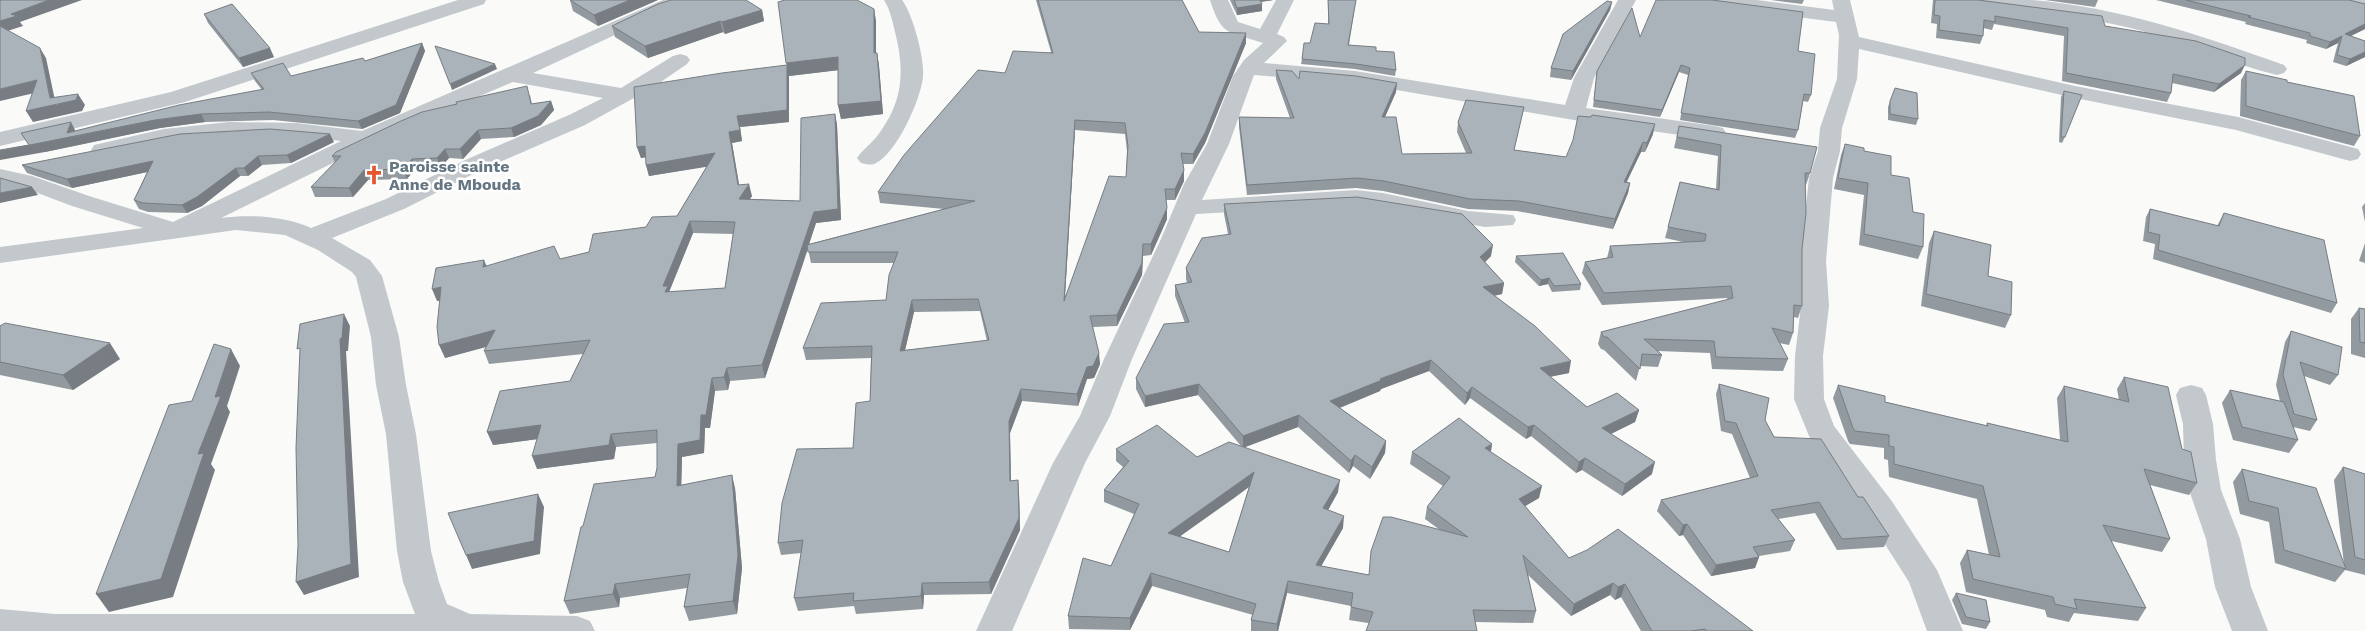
<svg xmlns="http://www.w3.org/2000/svg" width="2365" height="631" font-family="'Work Sans',sans-serif">
<style>
.lines{fill:none;stroke-linecap:round;stroke-linejoin:round}
.minor{fill:#c3c8cc;fill-rule:evenodd}
.wall{fill:#929a9f;fill-rule:evenodd}
.shaded-wall{fill:#777d82}
.building{fill:#aab3b9;stroke:#777d82;fill-rule:evenodd}
.labels{text-anchor:middle;stroke-width:5;stroke-linejoin:round;paint-order:stroke}
.poi-label{font-size:16px;font-weight:bold;fill:#657683;stroke:#fff;text-anchor:start}
</style>
<rect width="100%" height="100%" fill="#fafaf8"/>
<g class="lines">
<g class="minor">
<path d="M458,0H486L484,4L185,102L0,146V132L171,92Z"/>
<path d="M663,0H690L688,4L660,14L533,73L621,88L673,56L680,54L687,56L690,60L687,64L652,88L585,125L479,171L404,209L332,238L370,260L382,276L399,337L406,385L416,434L431,551L439,582L447,604L470,614L577,616L590,621L595,631H0V609L55,614H415L403,582L397,551L386,434L376,385L371,337L356,277L352,272L318,250L285,235L236,230L0,263V247L143,228L72,206L27,189L0,183V169L32,176L89,196L173,222L341,141C253,130 188,137 102,157L94,155L91,150L94,145L164,129L229,122L296,123L362,131ZM513,82L603,98L569,115L463,161L386,199L311,228C285,216 249,214 221,218L404,128Z"/>
<path d="M884,0H902C913,14 925,60 923,77C921,99 896,154 876,163C871,166 866,164 861,163L857,158C863,149 872,143 878,135C902,103 905,74 896,36C893,24 891,11 884,0Z"/>
<path d="M1210,0H1228L1238,22L1260,29L1276,0H1294L1277,34L1284,37L1287,41L1264,63L1355,71L1565,105L1574,78L1618,0H1636L1594,78L1586,108L1715,126L1723,128L1726,133L1723,138L1715,140L1574,120L1355,83L1254,75L1229,144L1202,200L1356,190L1383,193L1468,211L1513,215L1516,220L1513,225L1485,227L1356,205L1196,214L1132,359L1110,416L1085,463L1012,631H976L1053,463L1080,416L1104,359L1161,239L1184,184L1207,144L1233,76L1244,60L1263,43C1228,31 1222,37 1210,0Z"/>
<path d="M1705,0H1757L1834,10L1832,0H1850L1859,37L2075,86L2238,117L2358,149L2361,154L2358,159L2350,161L2236,130L2075,98L1859,49L1857,79L1842,128L1840,151L1833,178L1826,261L1829,306L1823,356L1824,399L1834,426L1891,500L1937,570L1963,631H1927L1909,582L1867,516L1809,436L1794,399L1795,356L1801,306L1800,261L1809,178L1818,151L1820,128L1837,79L1839,35L1836,22L1714,6L1707,4Z"/>
<path d="M1967,0C1988,0 2010,0 2031,0C2119,7 2202,36 2284,65L2287,69L2284,73L2277,75C2231,64 2188,44 2142,31C2088,17 2032,11 1976,6L1969,4Z"/>
<path d="M2341,0H2365V10L2343,4Z"/>
<path d="M2191,385L2202,388L2206,395L2213,424L2216,460L2221,490L2240,539L2251,587L2268,631H2232L2215,587L2206,539L2189,490L2184,460L2183,424L2176,395L2180,388Z"/>
</g>
</g>
<g class="wall">
<path d="M570,0H658L598,26L573,11Z"/>
<path d="M1036,0H1182L1199,32L1246,33V43L1205,143L1193,164H1183L1184,181L1175,200H1166L1167,219L1151,255L1143,256L1142,275L1117,326L1093,327L1100,364L1094,378L1087,379L1078,406L1022,401L1010,433L1011,481L1019,493L1020,530L991,594L924,595L923,609L856,614L854,606L798,611L794,598L801,553L781,555L778,543L853,448L870,401L871,358L806,360L803,348L886,300L894,263H811L808,249L765,378L730,381L728,390L715,391L710,428H705L704,453L682,457L681,485L735,488L742,568L737,614L689,621L684,607L687,588L620,598L619,607L570,614L564,601L583,526L655,477L657,468V443L616,447L614,459L537,469V439L493,445L570,381L583,354L489,364L484,351L486,347L445,358L440,301H437L487,266L560,259L589,252L646,227L677,216L707,166L649,176L646,165V157L641,158L637,147L787,65L874,9L876,22V53H877L879,66L883,114L841,119L838,105V70L789,76V122L740,127L742,141L732,143L739,185L752,196L750,199L800,201L835,114L837,125L841,220L816,223L809,244L944,209L880,203L878,192L1005,73L1051,52ZM1075,130L1125,134L1127,151L1126,177L1065,296ZM693,233L733,234L725,288L669,292ZM980,311L987,341L905,350L914,312Z"/>
<path d="M1230,0H1273L1261,2L1262,11L1237,15Z"/>
<path d="M1328,0H1356L1349,45L1376,51L1396,70L1395,76L1355,69L1301,64L1302,59L1310,43L1328,24Z"/>
<path d="M1771,0H1804L1802,4Z"/>
<path d="M1933,0H1978L2105,26L2241,73L2214,92L2172,83L2171,93L2167,102L2062,81L2064,36L1994,24L1992,30L1983,28V36L1980,44L1936,38L1937,24L1931,23Z"/>
<path d="M2045,0H2098L2095,7Z"/>
<path d="M2156,0H2349L2365,4V29L2350,36L2365,41V57L2346,66L2333,62L2338,43L2326,49L2306,43L2307,40L2245,24L2246,22Z"/>
<path d="M1612,2L1610,10L1571,80L1550,77L1551,68Z"/>
<path d="M762,10L764,21L725,34L723,32L648,58L615,37L612,26Z"/>
<path d="M204,14L274,57L243,67L208,23Z"/>
<path d="M1640,37L1798,51L1811,95L1808,102L1803,101L1798,130L1795,138L1680,120L1688,75L1679,72L1660,117L1593,107L1597,71Z"/>
<path d="M422,43L425,51L400,113L362,129L273,120L205,122L160,128L45,152L29,145L21,133L75,130V131L262,90L255,81L251,73L291,76L365,61Z"/>
<path d="M1276,70L1299,79L1396,92L1385,117L1402,154L1466,153L1457,132L1458,122L1524,107L1514,150L1566,157L1653,134L1645,152H1641L1626,182L1630,183L1628,193L1613,229L1517,211L1468,209L1383,191L1356,188L1247,195L1239,127V117L1290,118L1276,79Z"/>
<path d="M2246,71L2287,82L2360,136L2354,146L2240,116L2241,80Z"/>
<path d="M2064,91L2065,137L2062,143L2059,142L2061,97Z"/>
<path d="M530,95L532,104L551,101L554,110L541,125L514,137L481,139L463,159L449,158L441,167L416,168L407,179L368,180L353,197H315L311,187L335,163L332,156Z"/>
<path d="M1890,101L1918,119L1916,125L1888,120V107Z"/>
<path d="M1679,126L1810,173L1806,185L1805,184L1802,249V306L1798,318L1794,317L1793,333L1789,345L1779,343L1788,359L1783,371L1712,369L1710,353L1658,351L1662,355L1658,367L1640,366L1636,381L1604,350L1601,349L1598,344L1601,332L1728,300L1727,298L1602,305L1582,273L1585,262L1607,258L1610,246L1683,242L1665,238L1680,182L1716,189L1718,156L1674,148Z"/>
<path d="M334,142L291,163L262,165L248,176H240L202,206L187,213L148,212L139,209L134,200L147,172L72,188L27,173L22,165Z"/>
<path d="M1845,144L1864,151L1891,175L1913,212L1923,247L1918,259L1859,245L1864,195L1834,189L1841,155Z"/>
<path d="M2365,203V222L2362,207Z"/>
<path d="M1224,204L1491,256L1485,262L1504,283L1502,294L1494,296L1569,373L1550,377L1587,407L1639,410L1635,422L1610,434L1652,474L1622,496L1582,470L1576,473L1531,436L1526,439L1470,398L1465,405L1429,371L1381,389L1380,391L1340,408L1386,441L1385,453L1370,479L1353,466L1349,473L1298,427L1244,447L1338,492L1328,510L1343,528L1321,566L1368,575L1440,530L1425,519L1427,507L1443,486L1410,464L1412,452L1492,444L1491,452L1539,498L1525,506L1569,558L1753,631H1641L1621,597L1615,600L1610,595L1571,616L1528,575L1536,611L1533,623L1476,622L1368,623L1349,620L1351,606L1287,593L1278,631H1251V620L1253,615L1152,586L1130,630L1069,629L1068,616L1111,566L1134,514L1104,502V490L1123,467L1116,461V449L1197,457L1241,446L1198,395L1145,407L1136,389V378L1185,323L1175,296V285L1187,283L1186,279V268L1228,234L1224,214ZM1249,487L1229,552L1180,536L1233,499Z"/>
<path d="M2150,209L2217,226L2224,213L2337,303L2331,313L2153,259L2155,244L2143,241L2146,217Z"/>
<path d="M1934,231L1988,276L2011,315L2005,328L1921,306L1929,243Z"/>
<path d="M2365,243V263L2359,261Z"/>
<path d="M1516,256L1581,284L1580,290L1552,292L1548,284L1539,286L1515,262Z"/>
<path d="M2359,308L2365,309V358L2351,354V319Z"/>
<path d="M0,326L120,359L73,390L0,375Z"/>
<path d="M2291,331L2338,375L2330,385L2304,376L2317,420L2310,431L2293,427L2298,440L2289,453L2233,440L2222,403L2230,390L2280,401L2276,385L2285,342Z"/>
<path d="M2124,377L2182,449L2197,483L2189,495L2150,485L2170,539L2162,552L2111,541L2146,608L2138,621L2074,613L2069,622L2047,617L2045,610L1966,592L1960,563L1967,550L1989,555L1977,499L1889,477L1888,460L1884,459V448L1850,444L1848,441L1833,398L1838,385L1885,402L1986,426L1987,423L2060,440L2057,398L2064,386L2119,400L2117,389Z"/>
<path d="M1719,384L1765,420L1774,437L1858,497L1889,536L1884,547L1837,550L1815,513L1778,519L1795,540L1790,551L1759,556V557L1755,568L1711,576L1683,535L1679,536L1657,511L1661,500L1750,478L1732,434L1721,431L1716,394Z"/>
<path d="M2343,467L2365,474V575L2345,570L2335,582L2275,563L2269,522L2240,514L2233,482L2242,469L2344,564L2334,480Z"/>
<path d="M1956,593L1990,622L1986,629L1962,624L1952,600Z"/>
</g>
<g class="shaded-wall">
<path d="M49,0H82L20,22L23,26L1,33L0,31V21L11,14Z"/>
<path d="M630,0H658L598,26L594,15Z"/>
<path d="M1258,0H1273L1258,2Z"/>
<path d="M1612,2L1610,10L1571,80L1573,71Z"/>
<path d="M1262,4V11L1237,15V8Z"/>
<path d="M874,9L876,22V66L874,53Z"/>
<path d="M762,10L764,21L725,34L722,22Z"/>
<path d="M720,21L723,32L648,58L645,46Z"/>
<path d="M2365,24V29L2341,41L2345,34Z"/>
<path d="M1246,33V43L1205,143L1193,164V154Z"/>
<path d="M2342,36L2338,43L2326,49L2330,42Z"/>
<path d="M422,43L425,51L400,113L362,129L358,121Z"/>
<path d="M40,48L46,58L56,105L78,94L85,105L82,111L33,122L26,111L50,98Z"/>
<path d="M270,48L274,57L243,67L239,58Z"/>
<path d="M2365,52V57L2346,66L2350,59Z"/>
<path d="M877,53L879,66L883,114L841,119L838,105Z"/>
<path d="M838,57L840,70L789,76V122L740,127L742,141L732,143L741,196L738,185L729,132L737,116L787,65L786,63Z"/>
<path d="M495,64L497,69L452,90L450,84Z"/>
<path d="M1681,65L1679,72L1660,117L1662,110Z"/>
<path d="M2245,65L2241,73L2214,92L2219,84Z"/>
<path d="M37,80L43,91L0,101V89Z"/>
<path d="M1397,83L1396,92L1381,126L1382,117Z"/>
<path d="M551,101L554,110L541,125L514,137L511,128Z"/>
<path d="M201,114L205,122L160,128L45,152L0,160V151L40,143L67,133L71,122L75,130L73,137L155,120Z"/>
<path d="M835,114L837,125L841,220L816,223L765,378L762,365Z"/>
<path d="M1075,120V130L1064,312V301Z"/>
<path d="M1655,124L1653,134L1645,152L1647,143Z"/>
<path d="M478,130L481,139L463,159L460,149Z"/>
<path d="M330,134L334,142L291,163L287,155Z"/>
<path d="M1643,142L1641,152L1622,192L1624,182Z"/>
<path d="M645,146L648,157L641,158L637,147Z"/>
<path d="M445,149L449,158L441,167L437,158Z"/>
<path d="M715,153L718,165L649,176L646,165Z"/>
<path d="M258,156L262,165L248,176L244,168Z"/>
<path d="M412,159L416,168L407,179L403,169Z"/>
<path d="M153,161L157,170L72,188L67,179Z"/>
<path d="M236,168L240,176L202,206L187,213L182,205Z"/>
<path d="M364,170L368,180L353,197L349,188Z"/>
<path d="M1184,170V181L1175,200V189Z"/>
<path d="M1630,183L1628,193L1613,229L1615,219Z"/>
<path d="M749,184L752,196L742,210L739,199Z"/>
<path d="M32,187L38,195L0,203V193Z"/>
<path d="M1167,208V219L1151,255V244Z"/>
<path d="M690,221L693,233L669,292V305L663,286Z"/>
<path d="M1143,244V256L1142,275L1117,326V315Z"/>
<path d="M1493,245L1491,256L1479,268L1480,257Z"/>
<path d="M484,260L489,272L483,267Z"/>
<path d="M1549,278L1548,284L1539,286L1541,280Z"/>
<path d="M1504,283L1502,294L1481,298L1483,287Z"/>
<path d="M441,287L446,300L437,301L432,289Z"/>
<path d="M912,300L914,312L902,363L900,351Z"/>
<path d="M344,314L350,326L348,351H346L359,577L304,595L296,582Z"/>
<path d="M495,330L500,343L445,358L439,345Z"/>
<path d="M110,343L120,359L73,390L63,375Z"/>
<path d="M231,349L240,366L227,406L230,412L211,464L215,470L173,597L109,612L96,594L215,397Z"/>
<path d="M1099,353L1100,364L1094,378L1087,379L1078,406L1077,394L1087,367Z"/>
<path d="M1431,360L1429,371L1381,389L1380,391L1329,412L1330,401L1380,379Z"/>
<path d="M1571,361L1569,373L1537,379L1540,368Z"/>
<path d="M727,368L730,381L728,390L724,377Z"/>
<path d="M712,378L715,391L710,428H705L704,453L682,457L681,499L677,486L678,444L701,415Z"/>
<path d="M1199,384L1198,395L1145,407V396Z"/>
<path d="M1472,387L1470,398L1465,405L1467,393Z"/>
<path d="M1021,389L1022,401L1010,433L1011,493L1010,481L1009,421Z"/>
<path d="M1639,410L1635,422L1599,440L1602,428Z"/>
<path d="M1299,415L1298,427L1243,448V436Z"/>
<path d="M541,425L546,438L493,445L487,432Z"/>
<path d="M1534,425L1531,436L1526,439L1528,427Z"/>
<path d="M611,434L616,447L614,459L537,469L532,456Z"/>
<path d="M1386,441L1385,453L1370,479L1372,467Z"/>
<path d="M1492,444L1490,456L1485,448Z"/>
<path d="M1355,455L1353,466L1349,473L1351,461Z"/>
<path d="M1585,458L1582,470L1576,473L1579,462Z"/>
<path d="M1655,462L1652,474L1622,496L1625,484Z"/>
<path d="M1254,472L1253,484L1168,545V533Z"/>
<path d="M732,475L735,488L742,568L737,614L733,601Z"/>
<path d="M1018,480L1019,493L1020,530L991,594L989,582Z"/>
<path d="M1340,480L1338,492L1322,521L1323,508Z"/>
<path d="M1542,486L1539,498L1517,511L1519,499Z"/>
<path d="M538,494L544,507L540,554L472,569L466,555Z"/>
<path d="M1344,516L1343,528L1315,577L1316,565Z"/>
<path d="M1687,524L1683,535L1679,536L1683,525Z"/>
<path d="M1759,557L1755,568L1711,576L1716,565Z"/>
<path d="M1151,573L1152,586L1130,630V618Z"/>
<path d="M1288,581L1287,593L1278,631H1277V624Z"/>
<path d="M922,583L924,595L923,609L921,596Z"/>
<path d="M1613,583L1610,595L1571,616L1574,604Z"/>
<path d="M615,584L620,598L619,607L613,594Z"/>
<path d="M1625,584L1621,597L1615,600L1618,587Z"/>
</g>
<g class="building">
<path d="M0,0H49L11,14L17,16L0,21Z"/>
<path d="M570,0H630L594,15Z"/>
<path d="M671,0H746L762,10L722,22L720,21L645,46L612,26L658,4Z"/>
<path d="M785,0H857L874,9V53H877L881,101L838,105V57L786,63L778,2Z"/>
<path d="M1038,0H1182L1199,32L1246,33L1205,133L1193,154L1181,153L1184,170L1175,189H1165L1167,208L1151,244H1143L1142,263L1117,315L1090,316L1099,353L1093,366L1087,367L1077,394L1021,389L1009,421L1010,481L1018,480L1019,518L989,582L922,583L921,596L853,601L854,593L794,598L803,540L778,543L782,503L797,449L853,448L856,403L870,401L872,346L803,348L821,303L886,300L889,275L898,252H808L807,245L975,201L878,192L904,155L978,70L1005,73L1013,51L1053,53ZM1075,120L1125,123L1128,146L1126,177L1109,176L1064,301ZM978,299L989,340L900,351L912,300Z"/>
<path d="M1234,0H1260L1262,4L1237,8Z"/>
<path d="M1328,0H1356L1348,45L1376,47V51L1394,52L1396,70L1356,64L1302,59L1304,43H1310L1315,23L1329,24Z"/>
<path d="M1656,0H1712L1803,12L1798,51L1815,54L1811,95L1804,94L1798,130L1681,113L1690,68L1681,65L1662,110L1594,100L1597,71L1632,8L1640,37Z"/>
<path d="M1935,0H1978L2102,16L2105,26L2196,41L2245,58V65L2219,84L2173,74L2171,93L2066,73L2068,28L1995,16V22L1984,20L1983,36L1939,30L1940,16L1934,15Z"/>
<path d="M2186,0H2349L2365,4V24L2345,34L2365,41V52L2350,59L2337,55L2342,36L2330,42L2310,36V33L2248,17L2251,16Z"/>
<path d="M1607,1L1612,2L1573,71L1551,68L1563,34Z"/>
<path d="M232,4L270,48L239,58L204,14Z"/>
<path d="M0,26L40,48L50,98L78,94L76,100L26,111L37,80L0,89Z"/>
<path d="M422,43L396,105L358,121L269,112L201,114L155,120L0,151V150L29,145L21,133L71,122L67,133L179,105L264,89L251,73L283,63L291,76L363,58L365,61Z"/>
<path d="M435,46L495,64L450,84Z"/>
<path d="M787,65V110L737,116L740,130L729,132L738,185L749,184L739,199L800,201L801,118L835,114L838,209L814,212L762,365L727,368L724,377L712,378L706,415H701L700,440L678,444L677,486L732,475L738,555L733,601L684,607L690,574L615,584L613,594L564,601L581,527L583,526L594,484L655,477L657,468V430L611,434L609,445L532,456L541,425L487,432L500,391L570,381L590,340L484,351L495,330L439,345L437,327L441,287L432,289L436,268L484,260L483,267L554,246L560,259L589,252L593,234L646,227L652,217L677,216L715,153L646,165L645,146L637,147L634,87L722,73ZM690,221L735,222L725,288L665,292L668,286H663Z"/>
<path d="M1276,70L1292,71L1299,79L1300,71L1356,76L1397,83L1382,117H1396L1402,154L1472,153L1458,122L1466,100L1524,107L1514,150L1566,157L1573,140L1578,116L1591,117L1592,115L1655,124L1647,143L1643,142L1624,182L1630,183L1615,219L1519,201L1470,199L1384,181L1357,178L1247,185L1239,117L1294,118Z"/>
<path d="M2246,71L2287,80V82L2354,96L2360,136L2246,106Z"/>
<path d="M527,86L531,104L551,101L538,116L511,128L478,130L460,149H445L437,158L412,159L403,169L364,170L349,188L311,187L341,156H332L336,152L401,121L422,112L457,104L456,102Z"/>
<path d="M1895,88L1917,93L1918,119L1890,114V101Z"/>
<path d="M2064,91L2082,95L2065,137H2061Z"/>
<path d="M1679,126L1817,147L1810,173H1805L1806,213L1802,249V306L1794,305L1793,333L1772,328L1788,359L1716,357L1714,341L1644,339L1662,355L1642,354L1640,369L1607,337H1604L1601,332L1733,298L1731,286L1604,293L1585,262L1613,257L1610,246L1705,241L1706,234L1668,227L1680,182L1719,190L1721,145L1677,137Z"/>
<path d="M270,129L330,134L287,155L258,156L244,168H236L197,197L182,205L143,203L134,200L153,161L67,179L22,165L180,134Z"/>
<path d="M1845,144L1864,148V151L1891,156V175L1909,178L1913,212L1924,214L1923,247L1864,234L1868,183L1838,178Z"/>
<path d="M0,178L32,187L0,193Z"/>
<path d="M1357,197L1462,214L1493,245L1480,257L1504,283L1483,287L1535,326L1571,361L1540,368L1587,407L1617,393L1639,410L1602,428L1655,462L1625,484L1585,458L1579,462L1534,425L1528,427L1472,387L1467,393L1431,360L1380,379L1382,380L1330,401L1386,441L1372,467L1355,455L1351,461L1299,415L1243,436L1199,384L1145,396L1136,378L1164,324L1189,322L1175,285L1192,282L1186,268L1202,238L1231,234L1224,204Z"/>
<path d="M2150,209L2219,226L2224,213L2324,240L2337,303L2158,250L2160,235L2148,232Z"/>
<path d="M1934,231L1991,245L1988,276L2012,282L2011,315L1926,294Z"/>
<path d="M1563,253L1581,284L1554,286L1549,278L1541,280L1516,256Z"/>
<path d="M2359,308L2365,309V343L2360,342Z"/>
<path d="M344,314L342,338L340,339L351,564L296,582L298,545L296,448L300,348L297,349L300,324Z"/>
<path d="M5,323L110,343L63,375L0,362V326Z"/>
<path d="M2291,331L2342,347L2338,375L2300,362L2317,420L2294,414L2283,375Z"/>
<path d="M214,344L231,349L215,397L221,396L198,454L204,453L161,579L96,594L169,405L192,401Z"/>
<path d="M2124,377L2168,387L2182,449L2191,452L2197,483L2144,469L2170,539L2103,525L2146,608L2074,599L2077,609L2055,604L2053,597L1973,579L1967,550L2000,557L1983,486L1894,464V447L1889,446V435L1855,431L1853,428L1838,385L1885,396V402L1988,426L1987,423L2068,442L2064,386L2129,402Z"/>
<path d="M1719,384L1769,398L1765,420L1774,437L1821,439L1858,497H1863L1889,536L1842,539L1819,502L1771,510L1795,540L1753,547L1759,557L1716,565L1687,524L1683,525L1661,500L1758,476L1736,423L1725,421Z"/>
<path d="M2230,390L2284,402L2298,440L2242,427Z"/>
<path d="M1459,418L1492,444L1485,448L1542,486L1519,499L1569,558L1587,550L1618,529L1753,631H1707L1705,629L1691,631H1652L1625,584L1618,587L1613,583L1574,604L1523,555L1536,611L1473,610L1477,631H1366L1373,612L1351,607L1353,593L1288,581L1277,624L1251,620L1256,604L1151,573L1130,618L1068,616L1083,558L1111,566L1139,504L1104,490L1129,461L1116,449L1157,425L1197,457L1229,442L1340,480L1323,508L1344,516L1316,565L1369,575L1371,551L1383,517H1391L1468,537L1427,507L1450,477L1412,452ZM1254,472L1229,552L1168,533Z"/>
<path d="M2343,467L2365,474V560L2355,557Z"/>
<path d="M2242,469L2316,488L2346,569L2284,550L2278,508L2249,501Z"/>
<path d="M538,494L534,541L466,555L448,513Z"/>
<path d="M1956,593L1986,600L1990,622L1966,617Z"/>
</g>
<defs>
<symbol id="church-bare" viewBox="-9 -9 18 18"><path d="M-1.2-6h2.4v3.5h3.3v2.4h-3.3V6h-2.4V-.1h-3.3v-2.4h3.3Z" fill="#e4572e" stroke="#fff" stroke-width="2.5" paint-order="stroke"/></symbol>
</defs>
<g fill-rule="evenodd">
<use href="#church-bare" x="360" y="161" width="28" height="28"/>
</g>
<g class="labels">
<g class="poi-label">
<text x="389" y="172">Paroisse sainte<tspan x="389" dy="18">Anne de Mbouda</tspan></text>
</g>
</g>
</svg>
